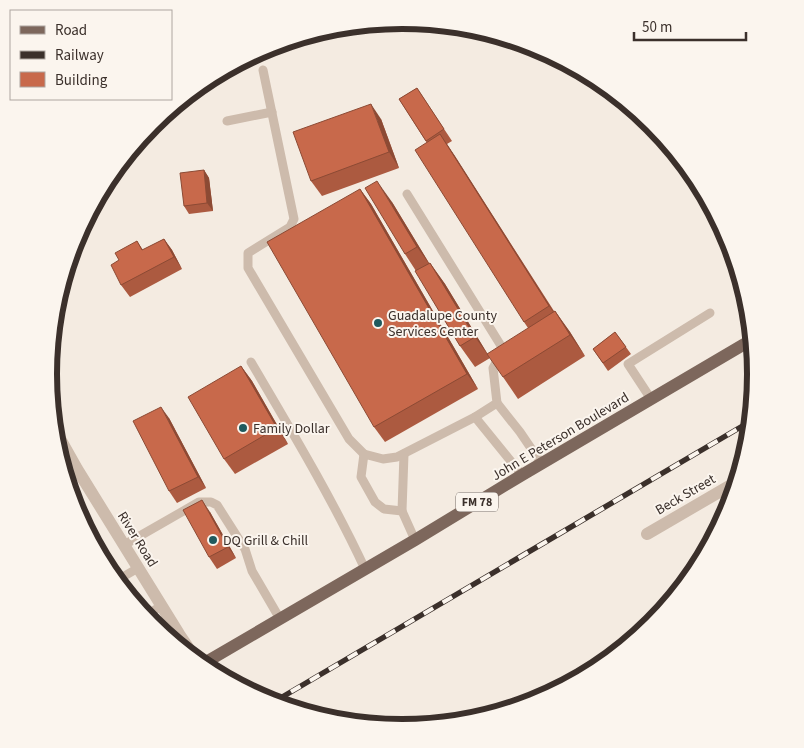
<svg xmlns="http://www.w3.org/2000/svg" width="804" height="748" font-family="'Source Sans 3',sans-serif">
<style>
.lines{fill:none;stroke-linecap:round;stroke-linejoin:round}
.service{stroke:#cdbbac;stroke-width:9}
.minor{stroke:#cdbbac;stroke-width:12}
.primary{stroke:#7d675c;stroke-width:12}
.rail-casing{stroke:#3b302b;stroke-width:5.5}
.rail{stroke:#fbf5ee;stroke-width:4;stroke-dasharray:11;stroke-linecap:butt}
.wall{fill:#ac5a40}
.shaded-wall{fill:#8c4a34}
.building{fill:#c8694b;stroke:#8c4a34}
.poi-dot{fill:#1f5a5e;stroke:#fbf5ee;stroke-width:2}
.labels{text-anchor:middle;stroke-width:4;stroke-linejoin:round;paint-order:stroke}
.shield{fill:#fbf5ee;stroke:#756b66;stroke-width:1}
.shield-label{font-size:12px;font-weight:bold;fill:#3b302b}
.poi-label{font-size:14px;fill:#3b302b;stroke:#fbf5ee;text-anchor:start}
.street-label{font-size:14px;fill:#3b302b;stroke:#fbf5ee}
.rim{fill:none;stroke:#3b302b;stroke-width:6}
</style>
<rect width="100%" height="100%" fill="#f4ebe1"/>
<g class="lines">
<g class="service">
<path d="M263,70L294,219L290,227L248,253V268L349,439L364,454"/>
<path d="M227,121L272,112"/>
<path d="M407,194L503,349L493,368L497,403L475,417"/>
<path d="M251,362C291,430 332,498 365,569"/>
<path d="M651,399L628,364L710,313"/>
<path d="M497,403L520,432L541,463"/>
<path d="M402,511L404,454"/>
<path d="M415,540L402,511L384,509L375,502L361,477L364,454L383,459L397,457L475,417L522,475"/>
<path d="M124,545L199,502H211L217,505L245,549L252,571L280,619"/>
<path d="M116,581L138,568"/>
<path d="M145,616L161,606"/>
</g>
<g class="minor">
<path d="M54,431L59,437L77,469L179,634L198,662"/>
<path d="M647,534L738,481"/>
</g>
<path class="primary" d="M201,665L415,540L522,475L753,339"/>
<defs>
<path id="rail" d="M272,703L751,421"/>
</defs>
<use href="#rail" class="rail-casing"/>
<use href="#rail" class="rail"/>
</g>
<g class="wall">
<path d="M417,88L452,141L447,144L554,311H555L570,332L585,356L518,399L503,377L528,328L524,322L427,143L399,99Z"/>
<path d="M381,119L399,168L322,196L311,181Z"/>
<path d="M204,170L209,178L213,211L189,214L184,206Z"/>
<path d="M360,189L371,204L478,389L385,442L374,427Z"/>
<path d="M392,202L429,263H430L445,284L490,358L475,367L460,346L416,271L405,254Z"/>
<path d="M164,239L172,250L182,269L130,297L121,285L119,260L137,241L143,250Z"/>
<path d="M615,332L631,354L608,371L593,349Z"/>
<path d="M241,366L252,381L288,444L235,474L224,459Z"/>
<path d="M169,418L206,488L177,503L169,491Z"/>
<path d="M210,512L236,558L217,569L209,557Z"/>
</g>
<g class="shaded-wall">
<path d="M371,104L381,119L399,168L389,152Z"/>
<path d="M440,134L455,156L564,328L549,306Z"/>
<path d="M204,170L209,178L213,211L207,203Z"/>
<path d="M377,181L392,202L432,268L417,247Z"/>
<path d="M360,189L371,204L478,389L467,374Z"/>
<path d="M164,239L172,250L182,269L174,257Z"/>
<path d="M430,263L445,284L490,358L475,337Z"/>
<path d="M555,311L570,332L585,356L570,335Z"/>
<path d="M241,366L252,381L288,444L277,428Z"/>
<path d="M161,407L169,418L206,488L198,477Z"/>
<path d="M202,500L210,512L236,558L228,547Z"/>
</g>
<g class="building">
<path d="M417,88L444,129L426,141L399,99Z"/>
<path d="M371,104L389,152L311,181L293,132Z"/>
<path d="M440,134L549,306L524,322L415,150Z"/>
<path d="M204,170L207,203L184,206L180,173Z"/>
<path d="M377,181L417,247L405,254L365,188Z"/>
<path d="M360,189L467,374L374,427L267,242Z"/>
<path d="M164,239L174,257L121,285L111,265L119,260L115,253L137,241L142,250Z"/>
<path d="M430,263L475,337L460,346L415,271Z"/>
<path d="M555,311L570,335L503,377L487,354Z"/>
<path d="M615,332L626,347L603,363L593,349Z"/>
<path d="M241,366L277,428L224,459L188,397Z"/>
<path d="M161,407L198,477L169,491L133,421Z"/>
<path d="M202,500L228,547L209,557L183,510Z"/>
</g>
<g class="poi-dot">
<circle cx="378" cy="323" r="5"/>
<circle cx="243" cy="428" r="5"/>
<circle cx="213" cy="540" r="5"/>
</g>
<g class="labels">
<rect class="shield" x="456" y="492.5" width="42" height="19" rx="4"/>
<g class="shield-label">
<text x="477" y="506">FM 78</text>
</g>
<g class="poi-label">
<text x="388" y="320">Guadalupe County<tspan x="388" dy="16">Services Center</tspan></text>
<text x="253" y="433">Family Dollar</text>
<text x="223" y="545">DQ Grill &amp; Chill</text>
</g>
<g class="street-label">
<text transform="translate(560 436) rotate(-31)" y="5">John E Peterson Boulevard</text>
<text transform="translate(685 494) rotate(-30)" y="5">Beck Street</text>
<text transform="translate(138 539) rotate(58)" y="5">River Road</text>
</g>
</g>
<path d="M0 0H804V748H0ZM57 374a345 345 0 1 1 690 0a345 345 0 1 1-690 0Z" fill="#fbf5ee" fill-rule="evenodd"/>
<path class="rim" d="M57 374a345 345 0 1 1 690 0a345 345 0 1 1-690 0Z"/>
<rect x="10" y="10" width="162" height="90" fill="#fbf5ee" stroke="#aea6a0"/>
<rect x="20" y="26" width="25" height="8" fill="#7d675c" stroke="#aea6a0"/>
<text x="55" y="35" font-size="15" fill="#3b302b">Road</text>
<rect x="20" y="51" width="25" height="8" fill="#3b302b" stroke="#aea6a0"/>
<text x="55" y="60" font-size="15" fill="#3b302b">Railway</text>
<rect x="20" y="72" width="25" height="15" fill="#c8694b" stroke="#aea6a0"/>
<text x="55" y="85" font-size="15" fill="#3b302b">Building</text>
<path d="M634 32v8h112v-8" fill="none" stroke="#3b302b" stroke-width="2.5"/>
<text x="642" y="32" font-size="15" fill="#3b302b" stroke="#fbf5ee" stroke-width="4" paint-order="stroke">50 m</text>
</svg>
